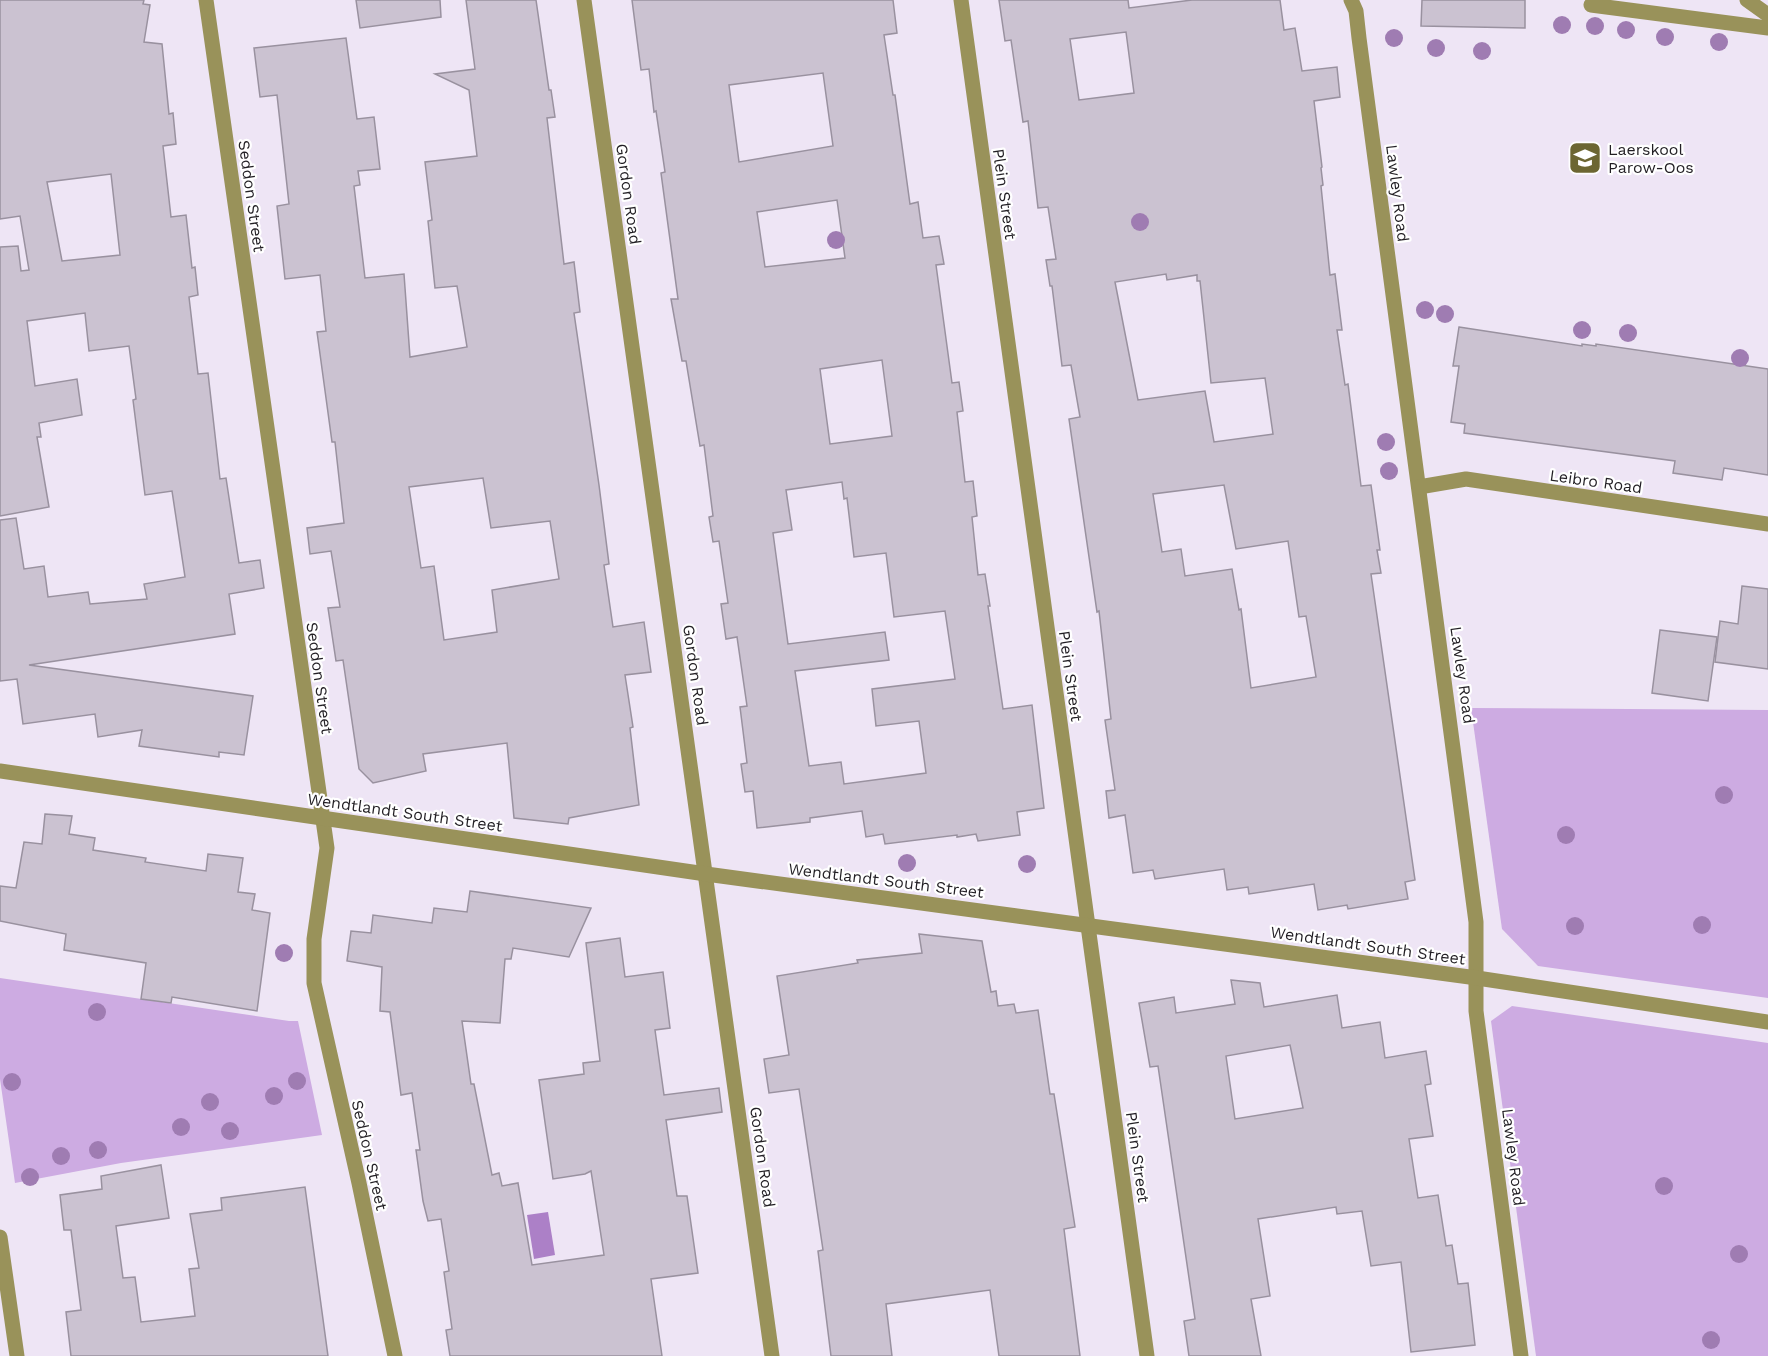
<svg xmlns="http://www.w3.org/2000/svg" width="1768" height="1356" font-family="'Work Sans',sans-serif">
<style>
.green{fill:#cdabe2}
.water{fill:#ac80c7}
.building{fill:#cbc2d1;stroke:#99919f;stroke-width:1.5;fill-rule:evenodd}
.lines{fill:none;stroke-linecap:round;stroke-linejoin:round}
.service{stroke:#99925a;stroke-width:15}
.minor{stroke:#99925a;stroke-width:15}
.tree{fill:#9f7cb2}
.labels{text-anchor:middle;stroke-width:4.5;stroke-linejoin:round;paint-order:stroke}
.poi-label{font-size:16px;fill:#221f24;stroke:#fff;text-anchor:start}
.street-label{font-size:16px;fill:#221f24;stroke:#fff}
</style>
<rect width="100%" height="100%" fill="#eee5f5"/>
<g class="green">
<path d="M1471,708L1768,710V998L1538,966L1502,929Z"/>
<path d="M0,978L289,1021H298L322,1135L121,1163L15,1183L0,1079Z"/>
<path d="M1512,1006L1768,1043V1356H1536L1491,1021Z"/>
</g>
<path class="water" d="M548,1212L555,1255L534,1259L527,1215Z"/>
<g class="building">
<path d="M0,0H144L143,4L150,5L144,42L162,44L169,114L173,113L176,144L163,146L171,217L186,215L192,268L195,267L198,295L189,297L198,374L208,373L220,479L226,478L239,563L260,560L264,588L229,594L235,634L29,665L253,696L244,755L219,752V757L139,746L142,730L98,737L95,714L23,724L17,679L0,681V520L16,518L24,569L44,566L48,597L88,592L90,604L147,599L144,584L185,577L172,491L145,495L133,400L136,399L129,346L89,351L85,313L27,321L35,386L77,379L82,415L39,423L41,437H37L49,507L0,516V247L18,246L21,271L29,270L20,216L0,219ZM111,174L120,255L62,261L47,182Z"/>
<path d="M356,0H440L441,17L360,28Z"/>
<path d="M466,0H536L549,90H551L555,117L547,118L564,264L574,262L580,312L574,313L599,485L609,564L604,565L613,627L644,622L651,672L625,675L633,727L630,728L639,805L569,818L568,824L514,818L507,743L423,754L426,771L373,783L359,769L343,660L336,661L328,608L340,607L331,551L310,554L307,528L344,523L335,442H332L317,332L326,331L320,275L285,279L277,206L289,204L277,95L260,97L254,48L346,38L357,119L374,117L380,169L358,171L360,185L354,186L365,278L404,274L410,357L467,347L457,286L435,288L428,221L432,220L425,162L477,156L469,90L435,74L475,69ZM483,478L491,528L550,521L559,579L492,590L497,632L444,640L434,566L421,568L409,487Z"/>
<path d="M632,0H893L897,33L884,35L893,95H895L910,204L918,202L923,238L939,236L944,264L936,265L952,383L959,382L963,411L957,412L965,482L973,481L977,516L972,517L978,575L985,574L990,606H988L1003,709L1032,705L1044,808L1017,812L1020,835L978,841L976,834L957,837V835L885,844L883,834L866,837L862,811L810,818V822L757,828L753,791L745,792L741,764L747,763L740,707L747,706L737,637L726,639L721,604L728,603L719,541L713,542L709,517L713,516L704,445L700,446L686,361H682L671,299H678L661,173L665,172L656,111L654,112L649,69L641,70ZM823,73L833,146L739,162L729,85ZM837,200L845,258L765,267L757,212ZM882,360L892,436L830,444L820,369ZM842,482L844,499L847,498L854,557L886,553L894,617L945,611L955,679L872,689L876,726L919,721L926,773L844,784L841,762L809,766L795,671L889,660L885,632L788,644L773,533L792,530L786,490Z"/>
<path d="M999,0H1128L1129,8L1192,0H1280L1284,30L1295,28L1302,71L1337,67L1340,97L1314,101L1322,167L1321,168L1323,185L1321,186L1330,275L1335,274L1342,330H1337L1345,385L1348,384L1361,486L1371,485L1380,550H1377L1381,573L1371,574L1415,880L1405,882L1408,899L1348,909L1347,905L1318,910L1314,884L1249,894L1248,887L1227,890L1224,869L1155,879L1153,870L1133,873L1125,815L1109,818L1106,791L1115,790L1105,720L1111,719L1099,611L1097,612L1069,419L1080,417L1071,365L1062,366L1052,286H1050L1046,260L1056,259L1048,207L1038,208L1028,121L1023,122L1011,40L1005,41ZM1126,32L1134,93L1079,100L1070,39ZM1166,274L1167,280L1197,275V281H1200L1211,383L1265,378L1273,434L1214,442L1205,391L1138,400L1115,282ZM1224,485L1236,549L1288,541L1299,617L1306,616L1316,677L1251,688L1241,609L1239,610L1232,569L1185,576L1181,549L1162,552L1153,494Z"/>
<path d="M1422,0H1525V28L1421,26Z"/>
<path d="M1459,327L1582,346V344L1596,346V344L1768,369V475L1724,468L1722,480L1673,473L1675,461L1464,433L1465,424L1451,422L1459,366H1453Z"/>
<path d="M1742,586L1768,589V669L1715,662L1720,621L1738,624Z"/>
<path d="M1660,630L1717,637L1708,701L1652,693Z"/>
<path d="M45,814L72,816L69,834L95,838L93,850L146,858L145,862L206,871L208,854L243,858L238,892L255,894L252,910L270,913L257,1011L172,997L171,1003L141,999L146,963L64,950L66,934L0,921V886L16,888L24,842L42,844Z"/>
<path d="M470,891L591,908L569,957L513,948L511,959H505L500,1023L462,1021L471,1084H474L492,1175L499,1173L502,1186L518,1183L532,1265L604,1255L591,1171L585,1174L553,1179L539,1080L584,1074L583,1063L600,1061L586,943L620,938L625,977L663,972L670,1028L655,1030L664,1095L719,1088L722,1112L666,1120L677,1196H687L698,1273L651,1279L662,1356H450L446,1330L452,1329L444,1272L449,1271L441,1219L428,1221L423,1201L416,1150H420L412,1093L401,1095L390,1012L380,1011L382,967L347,961L351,931L371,933L373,915L432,923L434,908L467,912Z"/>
<path d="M919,934L982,941L991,992L996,991L998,1006L1014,1004L1016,1013L1038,1010L1050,1094H1054L1075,1227L1064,1229L1080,1356H999L990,1290L886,1304L892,1356H831L818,1251L823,1250L799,1089L769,1093L764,1059L789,1055L777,976L858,963L857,960L922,953Z"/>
<path d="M1231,980L1260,983L1264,1007L1337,995L1342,1028L1380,1022L1385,1058L1426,1051L1431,1084L1425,1085L1433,1136L1409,1139L1418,1198L1438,1195L1446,1246L1452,1245L1458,1284L1468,1283L1475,1345L1411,1352L1401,1262L1371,1266L1362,1211L1337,1214L1336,1207L1258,1219L1270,1296L1251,1299L1261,1356H1189L1184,1321L1195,1319L1158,1066L1150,1067L1139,1003L1174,997L1176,1013L1235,1004ZM1290,1045L1303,1108L1235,1119L1226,1056Z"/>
<path d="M161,1165L169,1218L116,1226L123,1278L135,1277L141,1322L195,1316L189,1269L199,1268L190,1214L222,1210L221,1198L305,1187L328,1356H71L66,1312L81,1310L71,1230H64L60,1195L102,1189L101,1176Z"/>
</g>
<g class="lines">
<g class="service">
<path d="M1747,0L1768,15"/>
<path d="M1591,5L1768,28"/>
</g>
<g class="minor">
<path d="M206,0L327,848L314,939V983L359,1183L395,1356"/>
<path d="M584,0L772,1356"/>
<path d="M961,0L1147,1356"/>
<path d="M1351,0L1356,11L1359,38L1476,922V1011L1521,1356"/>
<path d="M1419,487L1466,479L1768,524"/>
<path d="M0,771L706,874L1477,978L1768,1022"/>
<path d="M0,1237L17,1356"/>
</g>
</g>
<g class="tree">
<circle cx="1562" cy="25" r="9"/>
<circle cx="1595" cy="26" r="9"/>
<circle cx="1626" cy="30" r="9"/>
<circle cx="1665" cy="37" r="9"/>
<circle cx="1394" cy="38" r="9"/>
<circle cx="1719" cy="42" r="9"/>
<circle cx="1436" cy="48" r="9"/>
<circle cx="1482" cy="51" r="9"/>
<circle cx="1140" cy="222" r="9"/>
<circle cx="836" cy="240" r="9"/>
<circle cx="1425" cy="310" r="9"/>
<circle cx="1445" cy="314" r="9"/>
<circle cx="1582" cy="330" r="9"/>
<circle cx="1628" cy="333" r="9"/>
<circle cx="1740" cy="358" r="9"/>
<circle cx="1386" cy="442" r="9"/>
<circle cx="1389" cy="471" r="9"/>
<circle cx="1724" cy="795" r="9"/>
<circle cx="1566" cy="835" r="9"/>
<circle cx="907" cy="863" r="9"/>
<circle cx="1027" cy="864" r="9"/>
<circle cx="1702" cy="925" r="9"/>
<circle cx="1575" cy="926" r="9"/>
<circle cx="284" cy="953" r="9"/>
<circle cx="97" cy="1012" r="9"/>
<circle cx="297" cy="1081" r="9"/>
<circle cx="12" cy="1082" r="9"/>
<circle cx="274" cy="1096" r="9"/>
<circle cx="210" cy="1102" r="9"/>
<circle cx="181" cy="1127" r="9"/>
<circle cx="230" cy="1131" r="9"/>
<circle cx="98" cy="1150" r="9"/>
<circle cx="61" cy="1156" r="9"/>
<circle cx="30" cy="1177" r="9"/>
<circle cx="1664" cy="1186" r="9"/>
<circle cx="1739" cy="1254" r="9"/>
<circle cx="1711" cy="1340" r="9"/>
</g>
<defs>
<symbol id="school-square" viewBox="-11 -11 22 22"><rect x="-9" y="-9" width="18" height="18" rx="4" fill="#6c6632" stroke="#fff"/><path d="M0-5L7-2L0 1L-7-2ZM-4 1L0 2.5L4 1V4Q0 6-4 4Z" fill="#fff"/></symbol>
</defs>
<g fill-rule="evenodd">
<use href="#school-square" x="1566" y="139" width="38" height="38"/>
</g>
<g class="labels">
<g class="poi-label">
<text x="1608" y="155">Laerskool<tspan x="1608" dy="18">Parow-Oos</tspan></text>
</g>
<g class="street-label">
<text transform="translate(1398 193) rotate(83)" y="6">Lawley Road</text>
<text transform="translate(629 194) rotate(82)" y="6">Gordon Road</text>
<text transform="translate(1005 194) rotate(82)" y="6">Plein Street</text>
<text transform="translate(252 196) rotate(82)" y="6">Seddon Street</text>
<text transform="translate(1596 481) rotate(8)" y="6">Leibro Road</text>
<text transform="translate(696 675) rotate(82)" y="6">Gordon Road</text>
<text transform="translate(1463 675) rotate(82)" y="6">Lawley Road</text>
<text transform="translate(1071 676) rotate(82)" y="6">Plein Street</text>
<text transform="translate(320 678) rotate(82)" y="6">Seddon Street</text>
<text transform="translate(405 812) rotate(8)" y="6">Wendtlandt South Street</text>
<text transform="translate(886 880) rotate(7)" y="6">Wendtlandt South Street</text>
<text transform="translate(1368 945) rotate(8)" y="6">Wendtlandt South Street</text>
<text transform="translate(370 1155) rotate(77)" y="6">Seddon Street</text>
<text transform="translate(763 1157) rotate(82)" y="6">Gordon Road</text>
<text transform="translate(1138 1157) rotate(82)" y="6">Plein Street</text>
<text transform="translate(1514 1157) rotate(83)" y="6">Lawley Road</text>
</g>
</g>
</svg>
